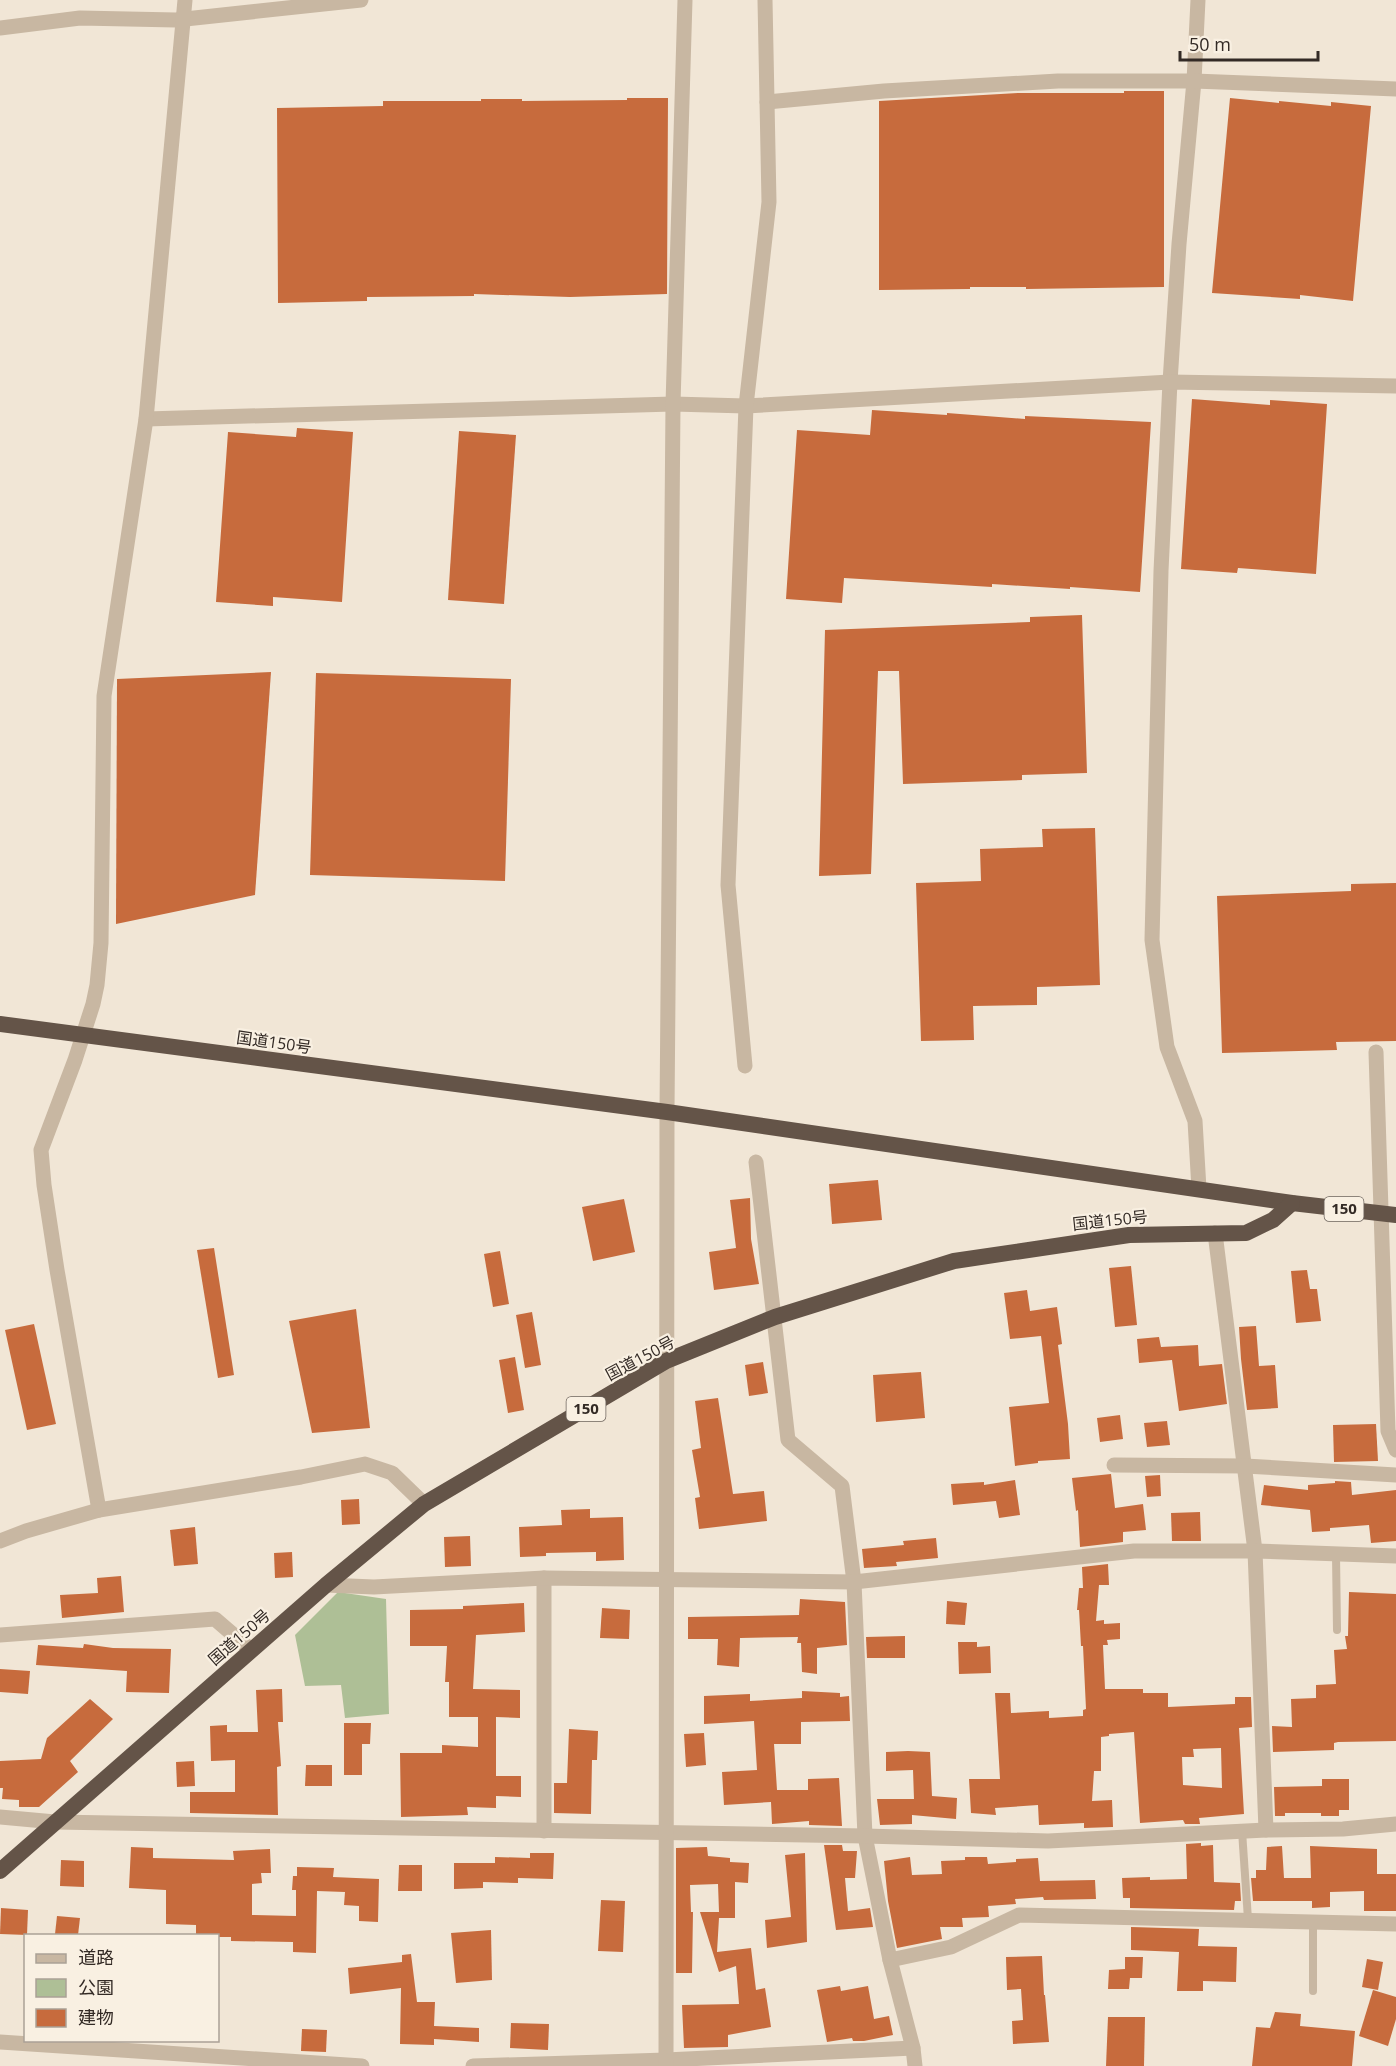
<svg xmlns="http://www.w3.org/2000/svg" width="1396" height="2066" font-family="'Open Sans','Noto Sans JP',sans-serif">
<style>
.green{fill:#aebf96}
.building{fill:#c76b3d;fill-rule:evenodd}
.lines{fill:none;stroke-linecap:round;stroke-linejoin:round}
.service{stroke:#c8b7a2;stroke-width:8}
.minor{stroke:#c8b7a2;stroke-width:15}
.tertiary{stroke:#c8b7a2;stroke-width:15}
.trunk{stroke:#645448;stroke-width:16}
.labels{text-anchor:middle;stroke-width:4.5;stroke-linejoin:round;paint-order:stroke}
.shield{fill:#f9f0e2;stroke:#6e655e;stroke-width:1.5}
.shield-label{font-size:15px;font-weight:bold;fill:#332a25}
.street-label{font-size:16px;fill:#332a25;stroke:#f9f0e2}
</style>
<rect width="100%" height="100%" fill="#f1e6d6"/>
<path class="green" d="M338,1592L386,1599L389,1714L345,1718L341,1685L305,1686L295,1635Z"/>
<g class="building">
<path d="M1124,91H1164V287L1026,289V287H970V289L879,290V101L1018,93H1124Z"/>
<path d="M627,98H668L667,294L570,297L474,294V296L367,297V301L278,303L277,108L383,106V101H481V99H522V101L627,100Z"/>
<path d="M1230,98L1279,103V101L1331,106V102L1371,106L1353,301L1300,295V299L1212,293Z"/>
<path d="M1192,399L1270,405V400L1327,404L1316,574L1238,568L1237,573L1181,569Z"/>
<path d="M872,410L947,415V413L1025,419V416L1151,422L1140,592L1070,587V589L992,584V587L844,578L842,603L786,599L797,430L870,435Z"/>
<path d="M297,428L353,432L342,602L273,597V606L216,602L228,432L296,437Z"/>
<path d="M459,431L516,435L504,604L448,600Z"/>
<path d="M1082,615L1087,773L1022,775V780L903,784L899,671H878L871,874L819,876L825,630L1030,622V617Z"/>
<path d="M271,672L255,895L116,924L117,679Z"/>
<path d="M316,673L511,679L505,881L310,875Z"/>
<path d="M1095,828L1100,985L1037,987V1005L973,1006L974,1040L921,1041L916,883L981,881L980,849L1043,847L1042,829Z"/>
<path d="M1396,883V1041L1336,1042L1337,1050L1222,1053L1217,896L1351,891V884Z"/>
<path d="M878,1180L882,1220L832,1224L829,1184Z"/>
<path d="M750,1198L751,1239L759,1284L714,1290L709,1252L736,1248L730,1200Z"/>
<path d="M624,1199L635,1252L593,1261L582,1207Z"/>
<path d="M214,1248L234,1375L218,1378L197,1250Z"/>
<path d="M500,1251L509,1304L493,1307L484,1254Z"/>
<path d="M1131,1266L1137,1325L1115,1327L1109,1268Z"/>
<path d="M1307,1270L1310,1289H1317L1321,1321L1296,1323L1291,1271Z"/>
<path d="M1027,1290L1030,1311L1057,1307L1062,1344L1058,1345L1068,1424L1070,1459L1038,1461V1463L1015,1466L1009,1407L1049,1403L1041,1336L1010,1339L1004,1293Z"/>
<path d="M356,1309L370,1428L312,1433L289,1321Z"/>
<path d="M532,1312L541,1365L525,1368L516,1315Z"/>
<path d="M34,1324L56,1424L27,1430L5,1330Z"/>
<path d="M1256,1326L1259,1366L1275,1365L1278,1408L1247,1410L1241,1359L1239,1327Z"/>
<path d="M1159,1337L1161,1347L1198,1345L1199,1366L1222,1364L1227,1404L1179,1411L1172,1360L1139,1363L1137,1339Z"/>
<path d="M515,1357L524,1410L508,1413L499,1360Z"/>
<path d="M763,1362L768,1393L749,1396L745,1365Z"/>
<path d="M921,1372L925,1418L876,1422L873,1375Z"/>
<path d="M718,1398L733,1494L764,1491L767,1521L699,1529L695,1498L700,1497L692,1450L701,1448L695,1401Z"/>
<path d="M1120,1415L1123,1439L1100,1442L1097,1418Z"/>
<path d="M1167,1421L1170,1445L1147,1447L1144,1423Z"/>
<path d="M1376,1424L1378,1461L1334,1462L1333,1425Z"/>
<path d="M1111,1474L1115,1508L1143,1504L1146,1530L1123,1532V1542L1080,1547L1078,1510L1076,1511L1072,1478Z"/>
<path d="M1160,1475L1161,1496L1147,1497L1145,1476Z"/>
<path d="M1015,1480L1020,1515L999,1518L996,1501L953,1505L951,1484L984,1482V1485Z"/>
<path d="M1335,1481L1351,1482L1352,1495L1396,1490V1541L1371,1543L1369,1525L1330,1528V1531L1312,1532L1310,1510L1261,1505L1264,1485L1308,1490V1485L1335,1483Z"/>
<path d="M359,1499L360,1524L342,1525L341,1500Z"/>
<path d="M590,1509V1518L623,1517L624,1560L596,1561V1552L546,1553V1556L520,1557L519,1527L562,1525L561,1510Z"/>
<path d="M1200,1512L1201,1541H1172L1171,1513Z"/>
<path d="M195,1527L198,1564L174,1566L170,1530Z"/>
<path d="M470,1536L471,1566L445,1567L444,1537Z"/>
<path d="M936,1538L938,1558L896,1562L897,1566L864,1568L862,1549L904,1545L903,1541Z"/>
<path d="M292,1552L293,1577L275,1578L274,1553Z"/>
<path d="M1108,1564L1109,1585H1099L1096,1621L1104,1620V1624L1120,1623V1639L1107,1640L1108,1645H1103L1105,1689H1143V1693H1168V1707L1235,1704V1697H1251L1252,1727L1239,1728L1244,1814L1199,1818L1200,1824H1185L1183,1820L1140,1823L1134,1732L1109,1734V1736L1101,1737V1771H1094L1092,1801L1112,1800L1113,1827L1084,1828V1823L1039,1825L1038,1805L995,1808L996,1815L971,1813L969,1779H1000L995,1693H1010L1011,1713L1049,1711V1718L1083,1716V1710L1086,1709L1083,1646H1081L1079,1610H1077L1079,1588H1083L1082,1567ZM1221,1748L1222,1788L1183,1785L1182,1757H1194L1193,1749Z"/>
<path d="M121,1576L124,1612L62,1618L60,1595L98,1593L97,1578Z"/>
<path d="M1349,1592L1396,1594V1741L1338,1742L1334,1743V1750L1273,1752L1272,1726L1292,1727L1291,1699L1316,1698V1685L1336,1684L1334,1650L1347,1649L1345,1636H1348Z"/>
<path d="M800,1599L845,1602L847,1645L817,1648V1674L802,1672L801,1643H797L798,1637L740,1638L739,1667L717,1665L718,1639H688V1617L799,1615Z"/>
<path d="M947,1601L967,1603L965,1625L946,1624Z"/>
<path d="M524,1603L525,1632L476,1635L473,1689L520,1690V1718L496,1717V1776H521V1797L496,1796V1808L467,1807L468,1815L401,1817L400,1753H442V1745L478,1747V1717H449V1682H445L447,1646H410V1610L463,1609V1606Z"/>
<path d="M602,1608L630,1610L629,1639L600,1638Z"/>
<path d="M905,1636V1658H867L866,1637Z"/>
<path d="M958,1642H977V1647L990,1646L991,1673L959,1674Z"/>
<path d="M84,1644L113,1648L171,1649L169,1693L126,1692L127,1671L36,1665L38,1645L83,1648Z"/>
<path d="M0,1669L30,1671L28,1694L0,1692Z"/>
<path d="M282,1689L283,1722H278L281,1766L277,1767L278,1815L190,1813V1792H235V1760L211,1761L210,1726L227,1725V1732H258L256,1690Z"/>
<path d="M802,1691L840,1693V1697L849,1696L850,1721L801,1722V1744H774L777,1790H808V1779L839,1778L842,1826L809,1825V1821L772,1824L771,1802L724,1805L722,1772L757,1770L754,1721L704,1724V1696L750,1694V1701L802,1698Z"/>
<path d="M90,1699L113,1719L70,1761L78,1772L39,1807H19V1800L2,1799L3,1788H0V1761L41,1759L47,1738Z"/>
<path d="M344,1723H371L370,1744H362V1775H344Z"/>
<path d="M569,1729L598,1731L597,1760H592L591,1814L554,1813V1783H567Z"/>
<path d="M704,1733L706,1765L686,1767L684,1734Z"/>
<path d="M908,1751L930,1752L932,1796L957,1798L956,1819L912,1815V1824L880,1825L877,1799H914L913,1770L886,1771V1752Z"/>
<path d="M194,1761L195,1786L177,1787L176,1762Z"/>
<path d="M306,1765H332V1786H305Z"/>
<path d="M1322,1779H1349V1810H1339V1816H1321V1813H1285V1816H1275L1274,1787L1322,1786Z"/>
<path d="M1201,1843V1846L1213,1845L1214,1882L1240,1883L1241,1901H1235L1234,1910L1130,1908V1898H1123L1122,1878L1150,1877V1880L1187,1879L1186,1844Z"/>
<path d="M824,1845H842L843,1851H857L855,1878H845L848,1911L870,1908L873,1927L836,1930Z"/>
<path d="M1282,1846L1284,1878H1311L1310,1846L1377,1849V1874H1396V1911H1364V1891L1330,1892V1907L1312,1908V1901H1253L1251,1878H1256V1870H1266L1267,1847Z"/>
<path d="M131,1847L153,1848V1858L234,1860L233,1851L270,1849L271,1873H261L262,1883L252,1884V1915L296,1916V1890H292L293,1876H297V1867L334,1868L333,1877L379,1879L378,1922L359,1921V1906L344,1905L345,1892L317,1891L316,1953L293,1952V1942L231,1941V1937H218V1935H196V1925L166,1924V1890L129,1888Z"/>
<path d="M707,1847L708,1856L730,1858V1862L749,1863L748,1883L735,1882V1918H719L717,1952L751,1948L756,1990L765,1988L771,2027L728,2035V2047L684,2048L682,2005L739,2004L736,1966L719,1972L700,1912H719L718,1884L690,1885L691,1912H693L692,1973H676V1848Z"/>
<path d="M530,1853H554L553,1879L518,1878V1883L483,1882V1888L454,1889V1863H495V1857L530,1858Z"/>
<path d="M805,1853L807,1942L767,1948L765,1920L791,1917L785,1855Z"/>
<path d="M910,1857L912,1875L942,1874L941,1861L965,1860V1857H987L988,1864L1016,1862V1859L1038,1858L1040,1881L1095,1880L1096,1899L1044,1900L1043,1897L1015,1899L1016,1904L988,1906L989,1917L962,1918L963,1927H940L942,1939L897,1948L888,1901L884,1861Z"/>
<path d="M61,1860L84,1861V1887L60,1886Z"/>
<path d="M399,1865H422V1891H398Z"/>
<path d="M601,1900L625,1901L623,1952L598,1951Z"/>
<path d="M1,1908L28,1910L27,1935L0,1934Z"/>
<path d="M57,1916L80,1918L78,1935L55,1934Z"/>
<path d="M1131,1927L1199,1929L1198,1946L1237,1947L1236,1982L1203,1981V1991H1177L1179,1952L1131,1950Z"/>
<path d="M491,1930L492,1980L456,1983L451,1933Z"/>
<path d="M411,1954L417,2002H435L434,2026L479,2028V2042L434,2039V2045L400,2044L401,1988L350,1994L348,1968L402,1962V1955Z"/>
<path d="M1042,1956L1044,1995H1045L1049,2042L1013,2044L1012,2021L1023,2020L1021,1989L1007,1990L1006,1957Z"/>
<path d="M1125,1957H1143L1142,1978H1130L1129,1989H1108L1109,1970L1125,1969Z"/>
<path d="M1367,1959L1383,1962L1378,1990L1362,1987Z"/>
<path d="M840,1986L841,1991L868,1986L874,2019L889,2016L893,2035L864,2041H853L852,2038L827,2042L817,1990Z"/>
<path d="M1373,1990L1396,1997V2019L1388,2046L1359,2036Z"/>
<path d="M1275,2012L1301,2014L1300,2026L1355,2031L1352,2066H1252L1256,2027L1270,2028Z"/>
<path d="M1108,2017H1145L1144,2066H1106Z"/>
<path d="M511,2023L549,2024L548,2050L510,2048Z"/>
<path d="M302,2029L327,2030L326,2052L301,2051Z"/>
</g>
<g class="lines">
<g class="service">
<path d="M1336,1554L1337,1630"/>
<path d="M1242,1831L1248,1919"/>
<path d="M1313,1921V1991"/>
</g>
<g class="minor">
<path d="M1198,0L1194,81L1179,244L1170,382L1161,571L1152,940L1167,1047L1195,1121L1199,1189"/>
<path d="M0,28L80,18L176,20L361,0"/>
<path d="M767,102L884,91L1058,81H1194L1396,89"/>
<path d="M146,419L673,404L746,406L1170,382L1396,386"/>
<path d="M1376,1052L1388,1431L1396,1450"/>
<path d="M745,1066L728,885L746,406L769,202L765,0"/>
<path d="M667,1112L673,404L685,0"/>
<path d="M756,1162L788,1440L842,1486L854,1582L865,1836L890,1960L913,2048L915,2066"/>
<path d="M1215,1233L1255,1551L1266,1830"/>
<path d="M1114,1465L1245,1466L1396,1475"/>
<path d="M99,1510L57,1270L44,1185L41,1150L75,1060L93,1004L97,985L101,943L104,696L146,419L185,0"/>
<path d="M0,1541L26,1531L99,1510L301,1477L365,1464L392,1473L424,1504"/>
<path d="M544,1578V1831"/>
<path d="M326,1585L374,1587L544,1578L854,1582L1134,1551H1255L1396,1556"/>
<path d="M0,1635L215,1619L251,1650"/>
<path d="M0,1817L55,1822L865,1836L1048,1841L1266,1830L1343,1829L1396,1824"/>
<path d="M890,1960L951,1947L1019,1915L1396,1924"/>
<path d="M0,2042L362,2066"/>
<path d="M473,2066L666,2060L913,2048"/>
</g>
<path class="tertiary" d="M666,2066L667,1112"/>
<g class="trunk">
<path d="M0,1024L667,1112L1292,1203L1396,1215"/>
<path d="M0,1871L326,1585L424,1504L666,1361L775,1317L954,1261L1129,1235L1246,1233L1273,1220L1292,1203"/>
</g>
</g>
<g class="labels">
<g class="shield">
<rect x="1324.5" y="1197" width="39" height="24" rx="4.5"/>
<rect x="566.5" y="1397" width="39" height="24" rx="4.5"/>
</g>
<g class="shield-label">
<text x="1344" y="1214">150</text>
<text x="586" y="1414">150</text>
</g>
<g class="street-label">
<text transform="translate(274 1042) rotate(8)" y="6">国道150号</text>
<text transform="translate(1110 1220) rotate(-6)" y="6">国道150号</text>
<text transform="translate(640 1358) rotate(-28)" y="6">国道150号</text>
<text transform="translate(239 1637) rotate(-41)" y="6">国道150号</text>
</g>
</g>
<rect x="24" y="1934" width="195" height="108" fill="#f9f0e2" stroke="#aaa196" stroke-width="1.5"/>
<rect x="36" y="1954" width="30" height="9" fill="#c8b7a2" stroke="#aaa196" stroke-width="1.5"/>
<text x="78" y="1964" font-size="18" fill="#332a25">道路</text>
<rect x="36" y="1979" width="30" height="18" fill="#aebf96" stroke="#aaa196" stroke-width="1.5"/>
<text x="78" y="1994" font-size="18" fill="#332a25">公園</text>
<rect x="36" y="2009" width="30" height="18" fill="#c76b3d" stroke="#aaa196" stroke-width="1.5"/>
<text x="78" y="2024" font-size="18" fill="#332a25">建物</text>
<path d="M1180 51v9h138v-9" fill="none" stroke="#332a25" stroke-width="3"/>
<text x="1189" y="51" font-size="18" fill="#332a25" stroke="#f9f0e2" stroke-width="4.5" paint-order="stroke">50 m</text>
</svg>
